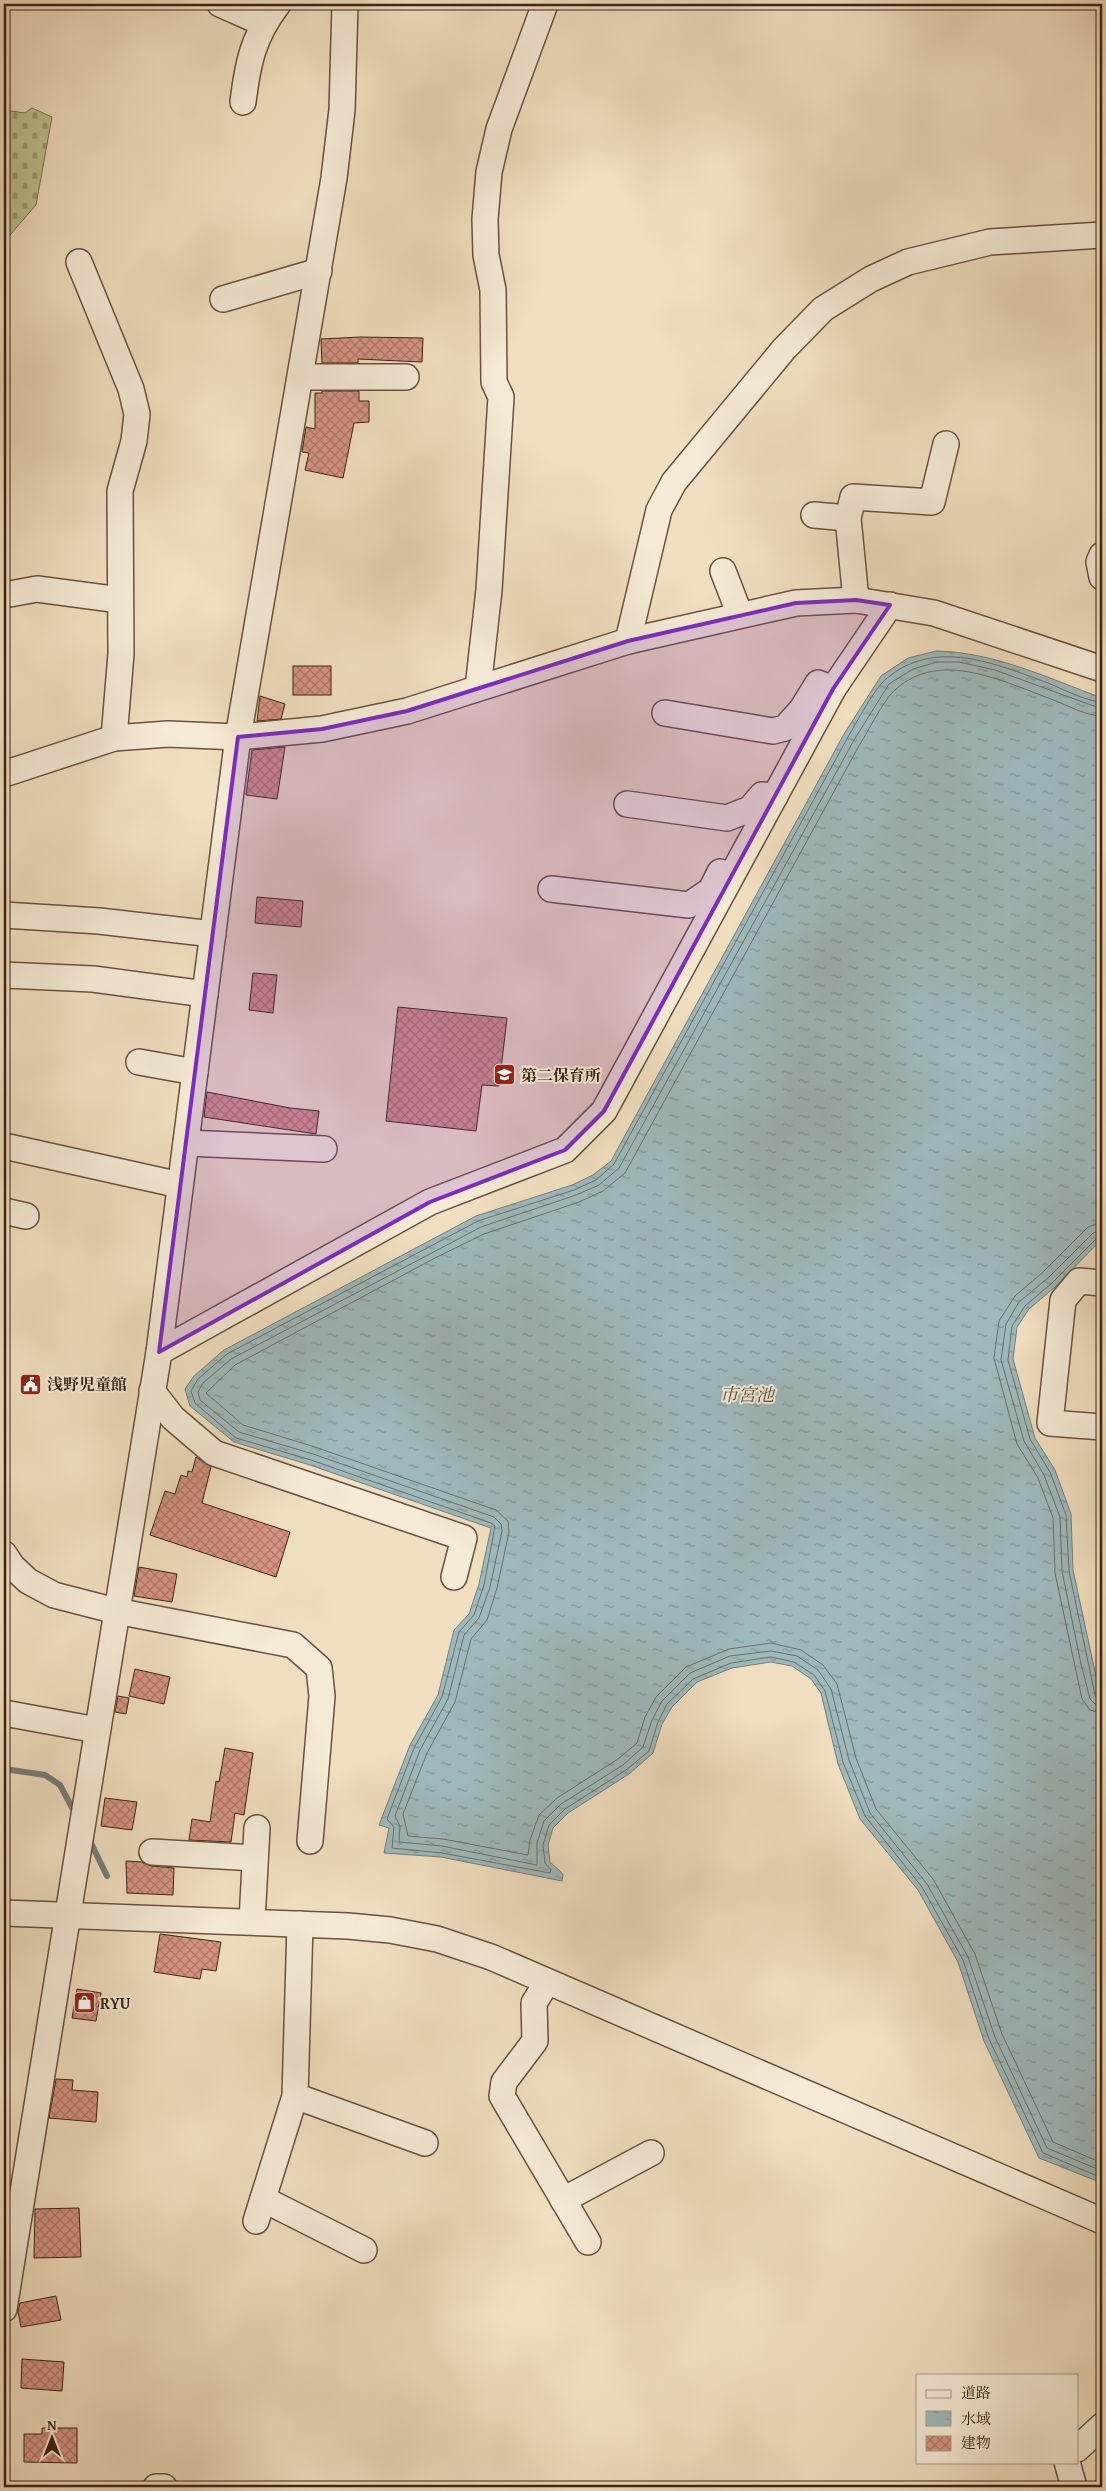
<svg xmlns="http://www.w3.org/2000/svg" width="1106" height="2491" font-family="'Gentium Book Plus','Noto Serif JP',serif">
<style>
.cemetery{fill:url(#cemetery-stones);stroke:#7c7251}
.water{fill:url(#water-ripples);stroke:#767d78}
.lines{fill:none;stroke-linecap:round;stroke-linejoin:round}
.shore{stroke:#6c6e68;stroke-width:1}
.stream{stroke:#767d78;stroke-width:6}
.building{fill:url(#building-cross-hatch);stroke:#3a2313}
.street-casing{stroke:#68523e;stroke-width:28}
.street{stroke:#f5ead6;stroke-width:25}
.marked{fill:#7b2cbf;fill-opacity:0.2;stroke:#7b2cbf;stroke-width:4;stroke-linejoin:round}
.labels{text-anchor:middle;stroke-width:4;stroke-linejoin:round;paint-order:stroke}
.poi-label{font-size:16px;font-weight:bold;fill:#3a2313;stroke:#f5ead6;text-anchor:start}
.water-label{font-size:18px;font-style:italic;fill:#585046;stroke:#f5ead6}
</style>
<defs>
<pattern id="cemetery-stones" width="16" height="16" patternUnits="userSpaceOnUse" patternTransform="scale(1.25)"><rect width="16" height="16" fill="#bec08f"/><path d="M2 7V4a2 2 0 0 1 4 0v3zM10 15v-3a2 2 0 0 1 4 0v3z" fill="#9b9c74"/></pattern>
<pattern id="water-ripples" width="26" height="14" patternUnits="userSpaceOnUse" patternTransform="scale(1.25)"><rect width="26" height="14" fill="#9eb9bc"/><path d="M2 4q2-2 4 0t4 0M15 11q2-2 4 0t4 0" fill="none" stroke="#829698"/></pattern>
<pattern id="building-cross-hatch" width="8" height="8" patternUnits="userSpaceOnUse" patternTransform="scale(1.25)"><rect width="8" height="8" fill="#d69384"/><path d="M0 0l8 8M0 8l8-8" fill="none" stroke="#af786b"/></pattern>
</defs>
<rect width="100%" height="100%" fill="#f0dec0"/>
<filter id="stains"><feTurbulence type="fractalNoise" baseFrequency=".004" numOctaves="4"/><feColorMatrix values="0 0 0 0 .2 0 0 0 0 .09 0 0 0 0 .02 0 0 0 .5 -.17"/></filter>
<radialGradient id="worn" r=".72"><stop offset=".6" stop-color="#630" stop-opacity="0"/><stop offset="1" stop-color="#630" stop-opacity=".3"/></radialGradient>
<path class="cemetery" d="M32,108L52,117L36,205L4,242V110L25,113Z"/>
<path class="water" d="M936,651C994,652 1048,678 1102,698V1239L1055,1287L1029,1309L1017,1327L1013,1359L1035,1438L1055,1470L1071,1514L1073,1570L1102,1704V2183L1039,2158L984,2041L958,1962L918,1890L860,1819L838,1764L821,1693L811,1679L792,1666L771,1662L732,1668L697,1682L672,1707L662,1724L653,1753L629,1774L568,1813L553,1828L548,1845L550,1862L563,1874L562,1881L441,1857L384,1853L389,1828L379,1825L410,1745L438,1695L454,1630L469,1614L479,1584L491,1528L310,1465L234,1442L190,1406L185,1389L194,1376L224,1350L476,1216L572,1185L593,1175L611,1161L844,734L881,676L908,658Z"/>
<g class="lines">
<g class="shore">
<path d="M1102,702C1085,701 1065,690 1048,683C996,664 935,637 886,679C874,689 857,722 848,737L614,1164L596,1180L574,1190L478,1221L227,1354L198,1379L191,1391L195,1403L236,1438L311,1460L491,1523L495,1526L484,1585L474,1615L459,1632L442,1697L414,1748L387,1819L394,1827L392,1848L442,1853L550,1873L551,1870L545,1863L543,1845L549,1825L565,1809L626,1770L649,1751L658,1722L667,1704L693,1679L731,1663L771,1657L794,1662L814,1675L825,1691L843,1762L865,1816L922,1887L963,1960L989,2039L1043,2153L1102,2178"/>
<path d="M1102,709L995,670L959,662H937L913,669L889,684L854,740L619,1168L599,1185L576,1195L481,1227L231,1359L203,1383L198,1392L200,1400L239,1432L313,1454L494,1517L501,1524L502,1531L490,1587L479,1618L464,1635L448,1699L420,1750L395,1816L400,1826L399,1842L442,1846L537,1865V1843L544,1821L561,1804L623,1765L643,1747L652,1720L662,1701L690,1673L730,1656L771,1651L797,1656L818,1670L831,1689L849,1760L870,1813L927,1884L968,1957L995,2037L1047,2148L1102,2171"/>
<path d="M1102,716C1086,716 1067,705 1051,699C1004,682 941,649 896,689C884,699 869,730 860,744L625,1173L603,1191L579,1202L484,1234L435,1258L235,1365L206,1393L243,1425L315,1447L496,1510L508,1521L509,1532L497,1588L487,1620L471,1639L455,1702L427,1753L403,1814L408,1836L443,1839L528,1855L530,1840L539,1815L557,1798L618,1759L637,1743L645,1717L656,1697L686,1667L729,1649L771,1643L801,1650L823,1665L837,1684L856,1758L876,1809L933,1879L975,1954L1002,2034L1053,2142L1102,2163"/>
<path d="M1102,1222L1088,1227L1042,1273L1015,1296L999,1321L994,1358L1017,1444L1038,1478L1053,1518L1055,1573L1082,1699L1090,1710L1102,1714"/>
<path d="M1102,1230L1093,1233L1048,1278L1019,1302L1006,1324L1001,1360L1024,1441L1044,1475L1060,1517L1062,1571L1081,1664L1090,1699L1095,1704L1102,1706"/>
<path d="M1102,1236L1097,1238L1052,1283L1025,1306L1012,1326L1008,1360L1030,1439L1050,1472L1066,1515L1069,1571L1095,1695L1097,1699L1102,1700"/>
</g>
<g class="stream">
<path d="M4,1769L45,1775L60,1785L76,1815"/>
<path d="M89,1839L107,1876"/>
</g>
</g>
<g class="building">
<path d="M360,337L423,338L422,362L358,359V363H322L321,339Z"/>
<path d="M322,391H359V401H369V422L354,423L343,478L305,470L309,453L302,452L306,427L315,429V393H322Z"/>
<rect x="293" y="666" width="38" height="29"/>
<path d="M260,696L285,704L281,719L257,721Z"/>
<path d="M285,747L277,799L246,795L252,750Z"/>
<path d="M257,897L303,901L301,927L255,923Z"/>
<path d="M253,973L277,975L273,1013L249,1010Z"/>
<path d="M398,1007L507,1018L499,1086L482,1085L476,1131L386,1121Z"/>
<path d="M207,1092L290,1108L319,1111L316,1134L204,1117Z"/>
<path d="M196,1457L211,1467L202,1503L290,1532L276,1577L150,1535L165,1491L175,1494L181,1475L187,1477L188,1471L192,1472Z"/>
<path d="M139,1567L177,1574L172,1602L134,1596Z"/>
<path d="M135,1669L170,1677L164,1704L129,1696Z"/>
<path d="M118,1696L129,1698L126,1714L115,1712Z"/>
<path d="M225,1748L253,1753L244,1815L235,1813L231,1842L189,1840L192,1819L210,1822L216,1781L219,1782Z"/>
<path d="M105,1798L137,1802L132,1830L101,1826Z"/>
<path d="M126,1861L142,1862L151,1866L174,1868L173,1895L127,1893Z"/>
<path d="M160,1934L221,1942L216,1971L202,1969L200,1979L154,1972Z"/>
<path d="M77,1989L101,1993L96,2021L72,2018Z"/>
<path d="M56,2079L73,2080L72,2090L98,2092L96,2122L49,2118Z"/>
<path d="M79,2208L81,2257L34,2258L35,2209Z"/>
<path d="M56,2296L61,2320L21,2327L18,2311L20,2303Z"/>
<path d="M22,2359L64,2362L62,2391L21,2388Z"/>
<path d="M42,2428H77V2463L24,2462V2434H42Z"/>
</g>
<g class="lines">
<defs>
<g id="street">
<path d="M220,4L263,23"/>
<path d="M243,102C248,62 253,37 278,4"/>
<path d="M79,262L131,389L137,414L134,441L120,491L121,654L114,738"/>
<path d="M223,299L319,271"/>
<path d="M301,377H406"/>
<path d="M814,515L848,518"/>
<path d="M1102,555L1099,562L1102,577"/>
<path d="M723,571L740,615"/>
<path d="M4,595L37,589L120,600"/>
<path d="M856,600L848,518L853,497L932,502L946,444"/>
<path d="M628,641L659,510L674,482L784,349L823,309L871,279L908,262L990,242L1102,235"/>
<path d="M478,688L489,590L501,397L494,382L493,290L486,255L485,219L489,172L499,129L545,4"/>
<path d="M665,713L773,731L785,728L802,709L818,683L833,689"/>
<path d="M4,774L114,738L168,734L238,737L322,729L407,711L628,641L796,603L856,600L934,613L1102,669"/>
<path d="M627,804L727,818L750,809L762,795L775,796"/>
<path d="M551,889L689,905L711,890L720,872"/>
<path d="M4,915L99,921L213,934"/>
<path d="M4,975L93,979L205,994"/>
<path d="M139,1062L195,1072"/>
<path d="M186,1143L324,1149"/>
<path d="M4,1146L180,1185"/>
<path d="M4,1211L26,1216"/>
<path d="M1102,1283L1079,1281L1063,1300L1050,1423L1102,1427"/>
<path d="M159,1352L430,1202L565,1150L604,1111L833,689L890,605"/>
<path d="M152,1391L173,1418L214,1453L464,1538L454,1577"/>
<path d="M4,1554L12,1566L28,1581L54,1595L116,1611L293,1645L319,1668L322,1696L310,1841"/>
<path d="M4,1713L97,1730"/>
<path d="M152,1852L255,1858"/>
<path d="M4,1913L348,1926L390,1930L437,1939L491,1957L1102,2221"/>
<path d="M252,1921L257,1828"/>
<path d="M547,1982L534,2003L535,2041L504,2082L502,2096L588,2242"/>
<path d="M295,2096L425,2143"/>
<path d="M263,2199L364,2250"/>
<path d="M563,2200L651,2153"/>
<path d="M256,2221L295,2096L300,1924"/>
<path d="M4,2309L159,1352L238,737L334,178L342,110L345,4"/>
<path d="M1077,2449L1102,2426"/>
<path d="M1067,2462L1074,2487"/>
<path d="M156,2487H164"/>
</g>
</defs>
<use href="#street" class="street-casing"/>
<use href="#street" class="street"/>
</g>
<path class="marked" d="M856,600L890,605L833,689L604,1111L565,1150L430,1202L159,1352L238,737L322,729L407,711L628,641L796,603Z"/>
<defs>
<symbol id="school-square" viewBox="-11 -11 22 22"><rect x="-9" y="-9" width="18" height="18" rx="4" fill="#8f2418" stroke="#f5ead6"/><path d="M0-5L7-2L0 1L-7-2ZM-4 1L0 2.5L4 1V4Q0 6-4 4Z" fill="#fff"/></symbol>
<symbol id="civic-square" viewBox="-11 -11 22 22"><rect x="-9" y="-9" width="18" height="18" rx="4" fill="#8f2418" stroke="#f5ead6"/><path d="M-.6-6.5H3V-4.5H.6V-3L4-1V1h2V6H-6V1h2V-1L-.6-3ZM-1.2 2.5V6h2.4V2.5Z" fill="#fff"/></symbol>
<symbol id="shop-square" viewBox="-11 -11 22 22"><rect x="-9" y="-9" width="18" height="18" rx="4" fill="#8f2418" stroke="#f5ead6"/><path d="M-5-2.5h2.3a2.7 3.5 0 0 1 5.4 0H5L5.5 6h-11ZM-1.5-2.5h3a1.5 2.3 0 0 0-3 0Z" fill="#fff"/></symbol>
</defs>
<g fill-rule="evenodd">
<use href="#school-square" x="492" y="1062" width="25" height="25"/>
<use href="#civic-square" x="18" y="1372" width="25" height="25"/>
<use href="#shop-square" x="72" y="1990" width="25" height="25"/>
</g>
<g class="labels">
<g class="poi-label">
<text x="521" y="1081">第二保育所</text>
<text x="47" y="1390">浅野児童館</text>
<text x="100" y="2009">RYU</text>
</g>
<g class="water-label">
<text x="747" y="1401">市宮池</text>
</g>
</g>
<rect width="1106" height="2491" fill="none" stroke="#f0dec0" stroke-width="20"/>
<rect x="5" y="5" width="1096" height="2481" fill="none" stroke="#3a2313" stroke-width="2.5"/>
<rect x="10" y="10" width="1086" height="2471" fill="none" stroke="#3a2313"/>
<rect x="916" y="2374" width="162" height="90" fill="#f5ead6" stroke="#aa9a88"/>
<rect x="926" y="2390" width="25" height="8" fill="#f5ead6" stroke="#aa9a88"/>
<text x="961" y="2398" font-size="15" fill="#3a2313">道路</text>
<rect x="926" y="2411" width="25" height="15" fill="url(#water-ripples)" stroke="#aa9a88"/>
<text x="961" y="2424" font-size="15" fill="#3a2313">水域</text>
<rect x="926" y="2436" width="25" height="15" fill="url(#building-cross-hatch)" stroke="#aa9a88"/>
<text x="961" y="2448" font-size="15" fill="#3a2313">建物</text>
<g transform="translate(52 2438)" stroke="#f5ead6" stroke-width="4" paint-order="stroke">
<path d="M0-4L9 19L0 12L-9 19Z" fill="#3a2313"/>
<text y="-8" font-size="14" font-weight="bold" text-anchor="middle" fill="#3a2313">N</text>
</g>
<rect width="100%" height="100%" filter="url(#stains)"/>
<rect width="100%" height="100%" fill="url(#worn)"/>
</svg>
